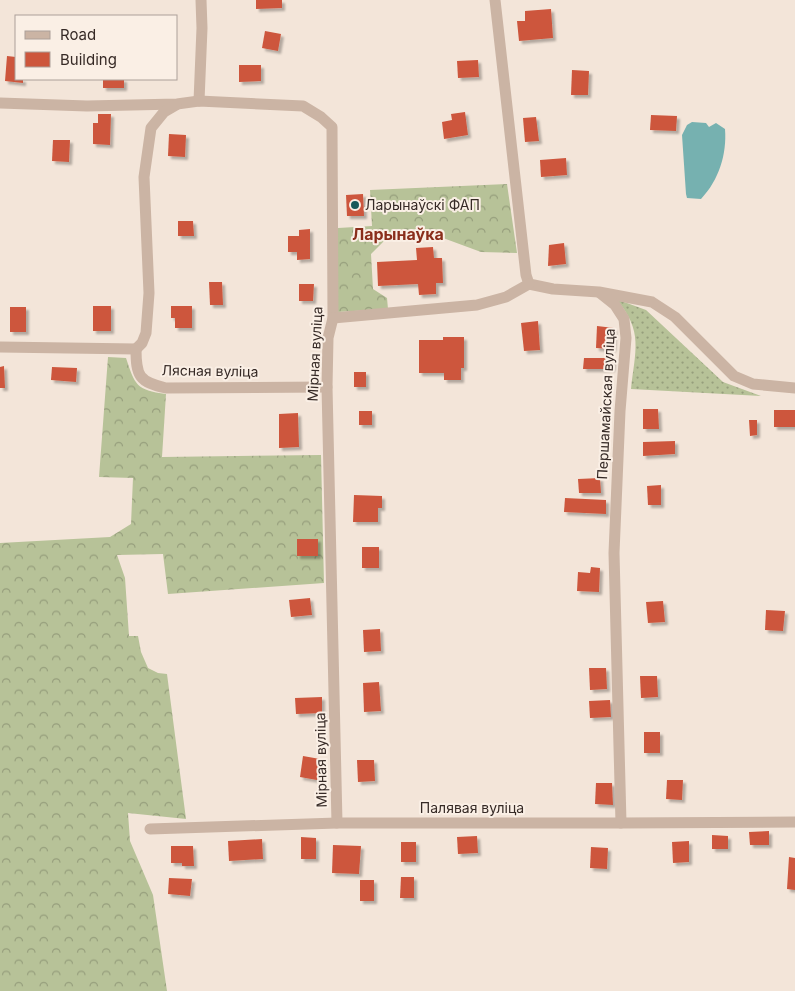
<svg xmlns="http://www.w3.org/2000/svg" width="795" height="991" font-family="Inter,sans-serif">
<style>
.grass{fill:url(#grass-dots)}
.forest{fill:url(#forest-crowns)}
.water{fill:#76b1b0}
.building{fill:#cd563c;filter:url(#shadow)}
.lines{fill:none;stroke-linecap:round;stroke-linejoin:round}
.street{stroke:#cbb4a4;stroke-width:11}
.poi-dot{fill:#195a5a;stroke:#faefe5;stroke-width:2}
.labels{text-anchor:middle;stroke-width:4;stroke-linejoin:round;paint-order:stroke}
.poi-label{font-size:14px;fill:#362a26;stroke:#faefe5;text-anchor:start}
.street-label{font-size:14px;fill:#362a26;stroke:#faefe5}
.quarter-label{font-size:16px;font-weight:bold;fill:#8a2e1b;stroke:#faefe5}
</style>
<defs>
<pattern id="grass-dots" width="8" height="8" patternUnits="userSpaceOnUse" patternTransform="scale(1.25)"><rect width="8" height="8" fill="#b7c298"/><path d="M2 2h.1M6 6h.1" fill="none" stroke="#969e7c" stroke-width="1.8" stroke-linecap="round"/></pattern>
<pattern id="forest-crowns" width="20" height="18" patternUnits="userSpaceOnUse" patternTransform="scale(1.25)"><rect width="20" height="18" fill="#b7c298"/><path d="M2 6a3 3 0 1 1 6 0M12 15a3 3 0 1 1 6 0" fill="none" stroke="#969e7c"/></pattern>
<filter id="shadow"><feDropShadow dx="3" dy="3" stdDeviation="1" flood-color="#0004"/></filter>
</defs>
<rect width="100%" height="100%" fill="#f3e5d9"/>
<path class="grass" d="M616,299L646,310L723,382L761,396L631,389C635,351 644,331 616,299Z"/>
<g class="forest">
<path d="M507,184L517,253L481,252L435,235L383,242L371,254L373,289L387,298L388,309L337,312L338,228L372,226L370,190Z"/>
<path d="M108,357L126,358C135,385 136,390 166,394L162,457L321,455L324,583L168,594L163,554L117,555L125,578L129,636H138L141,652L148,668L158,673L167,674L186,819L128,813L130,841L153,895L167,991H0V543L110,537L131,524L133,478L99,477Z"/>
</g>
<path class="water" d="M692,122L706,123L709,127L716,123L725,129C727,154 719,180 701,199L687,198L686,194L682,135L687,125Z"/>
<g class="building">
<path d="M256,0H282V8L256,9Z"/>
<path d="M551,9L553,38L519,41L517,21H525V11Z"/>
<path d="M265,31L281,34L278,51L262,48Z"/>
<path d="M7,56L16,57V79H23V83L5,81Z"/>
<path d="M478,60L479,77L458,78L457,61Z"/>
<path d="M239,65H261V81L239,82Z"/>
<path d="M572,70L589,71L588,95H571Z"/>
<rect x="103" y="79" width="21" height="9"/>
<path d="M465,112L468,135L444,139L442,122L452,120L451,114Z"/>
<path d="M98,114H111L110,145L93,144V123H98Z"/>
<path d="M651,115L677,116L676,131L650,130Z"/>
<path d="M536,117L539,141L525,142L523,118Z"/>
<path d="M169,134L186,135L185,157L168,156Z"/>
<path d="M53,140H70L69,162L52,161Z"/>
<path d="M566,158L567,175L541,177L540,160Z"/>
<path d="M363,194L364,216H347L346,195Z"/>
<path d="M178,221H193L194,236H178Z"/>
<path d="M310,229V259L297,260V252H288V236H299V230Z"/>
<path d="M564,243L566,264L548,266L549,245Z"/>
<path d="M433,247L434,258H442L443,283H436V294L419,295L418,284L378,286L377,262L417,260L416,248Z"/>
<path d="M209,282H222L223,305H210Z"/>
<path d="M299,284H314L313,301H299Z"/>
<rect x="93" y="306" width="18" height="25"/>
<path d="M171,306H192V328H175V318H171Z"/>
<rect x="10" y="307" width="16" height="25"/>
<path d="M538,321L540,350L524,351L521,323Z"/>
<path d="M597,326L614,328L613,349L596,348Z"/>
<path d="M443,337H464V368H461V380H444V373H419V340H443Z"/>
<path d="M584,358H613L612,369H583Z"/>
<path d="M4,366L5,388H0V367Z"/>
<path d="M52,367L77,368L76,382L51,380Z"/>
<rect x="354" y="372" width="12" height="15"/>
<path d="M643,409H658L659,429H643Z"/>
<rect x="774" y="410" width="21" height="17"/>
<rect x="359" y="411" width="13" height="14"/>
<path d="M298,413L299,447L279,448V414Z"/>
<path d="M749,420H757V435L750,436Z"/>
<path d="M675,441V454L643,456V442Z"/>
<path d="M600,478L601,493H579L578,479Z"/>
<path d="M661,485V505H648L647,486Z"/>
<path d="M354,495L382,496V508H378V522H353Z"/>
<path d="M565,498L606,500V514L564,512Z"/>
<rect x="297" y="539" width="21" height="17"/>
<rect x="362" y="547" width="17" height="21"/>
<path d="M591,567L600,568L599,592L577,591L578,572L590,573Z"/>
<path d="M310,598L312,615L291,617L289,600Z"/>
<path d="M663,601L665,622L648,623L646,602Z"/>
<path d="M766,610L785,611L783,631L765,630Z"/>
<path d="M380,629L381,651L364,652L363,630Z"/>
<path d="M589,668H606L607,689L590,690Z"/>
<path d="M640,676H657L658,697L641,698Z"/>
<path d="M379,682L381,711L364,712L363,683Z"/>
<path d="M322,697V713L296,714L295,698Z"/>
<path d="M610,700L611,717L590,718L589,701Z"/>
<rect x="644" y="732" width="16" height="21"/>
<path d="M303,756L320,759L317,780L300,777Z"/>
<path d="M357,760H374L375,781L358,782Z"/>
<path d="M667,780H683L682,800L666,799Z"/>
<path d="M596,783H612L613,805L595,804Z"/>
<path d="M769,831V845H750L749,832Z"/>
<path d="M712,835L728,836V849H712Z"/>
<path d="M477,836L478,853L458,854L457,837Z"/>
<path d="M301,837L316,838V859H301Z"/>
<path d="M262,839L263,859L229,861L228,841Z"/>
<path d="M689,841V862L673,863L672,842Z"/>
<rect x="401" y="842" width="15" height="20"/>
<path d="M333,845L361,846L359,874L332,873Z"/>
<path d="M171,846H193L194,866H182V863H171Z"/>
<path d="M591,847L608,848L607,869L590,868Z"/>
<path d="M789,857L795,858V890L787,889Z"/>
<path d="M401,877H414V898H400Z"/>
<path d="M169,878L192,879L190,896L168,894Z"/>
<rect x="360" y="880" width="14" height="21"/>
</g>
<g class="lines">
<g class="street">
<path d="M495,0L526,275L529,284L553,289L599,292L652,302L675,317L734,376L753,384L795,388"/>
<path d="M199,101L202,28L201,0"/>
<path d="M0,103L87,106L177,104L199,101L303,106L321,117L332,127L333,318L328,338L327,387L337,823"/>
<path d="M600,293L615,305L624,319L626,338L620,411L614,553L621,823"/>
<path d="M333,318L477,305L506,297L529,284"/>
<path d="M0,347L136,349"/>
<path d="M136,349L142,343L146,333L149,293L144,177L151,128L164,112L176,105"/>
<path d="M136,349C136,376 139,382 166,388L327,387"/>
<path d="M150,829L337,823H621L795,822"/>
</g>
</g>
<circle class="poi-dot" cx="355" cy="205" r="5"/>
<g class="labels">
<g class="poi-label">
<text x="365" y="210">Ларынаўскі ФАП</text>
</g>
<g class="street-label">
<text transform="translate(315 354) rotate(-87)" y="5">Мірная вуліца</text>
<text transform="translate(210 371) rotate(1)" y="5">Лясная вуліца</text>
<text transform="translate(606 404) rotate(-87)" y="5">Першамайская вуліца</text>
<text transform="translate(321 760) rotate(-91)" y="5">Мірная вуліца</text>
<text x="472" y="813">Палявая вуліца</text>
</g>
<g class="quarter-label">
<text x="398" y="240">Ларынаўка</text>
</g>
</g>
<rect x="15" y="15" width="162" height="65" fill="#faefe5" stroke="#aca099"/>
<rect x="25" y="31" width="25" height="8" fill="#cbb4a4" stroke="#aca099"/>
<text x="60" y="40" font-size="15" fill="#362a26">Road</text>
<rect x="25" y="52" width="25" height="15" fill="#cd563c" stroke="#aca099"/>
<text x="60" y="65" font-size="15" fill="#362a26">Building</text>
</svg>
